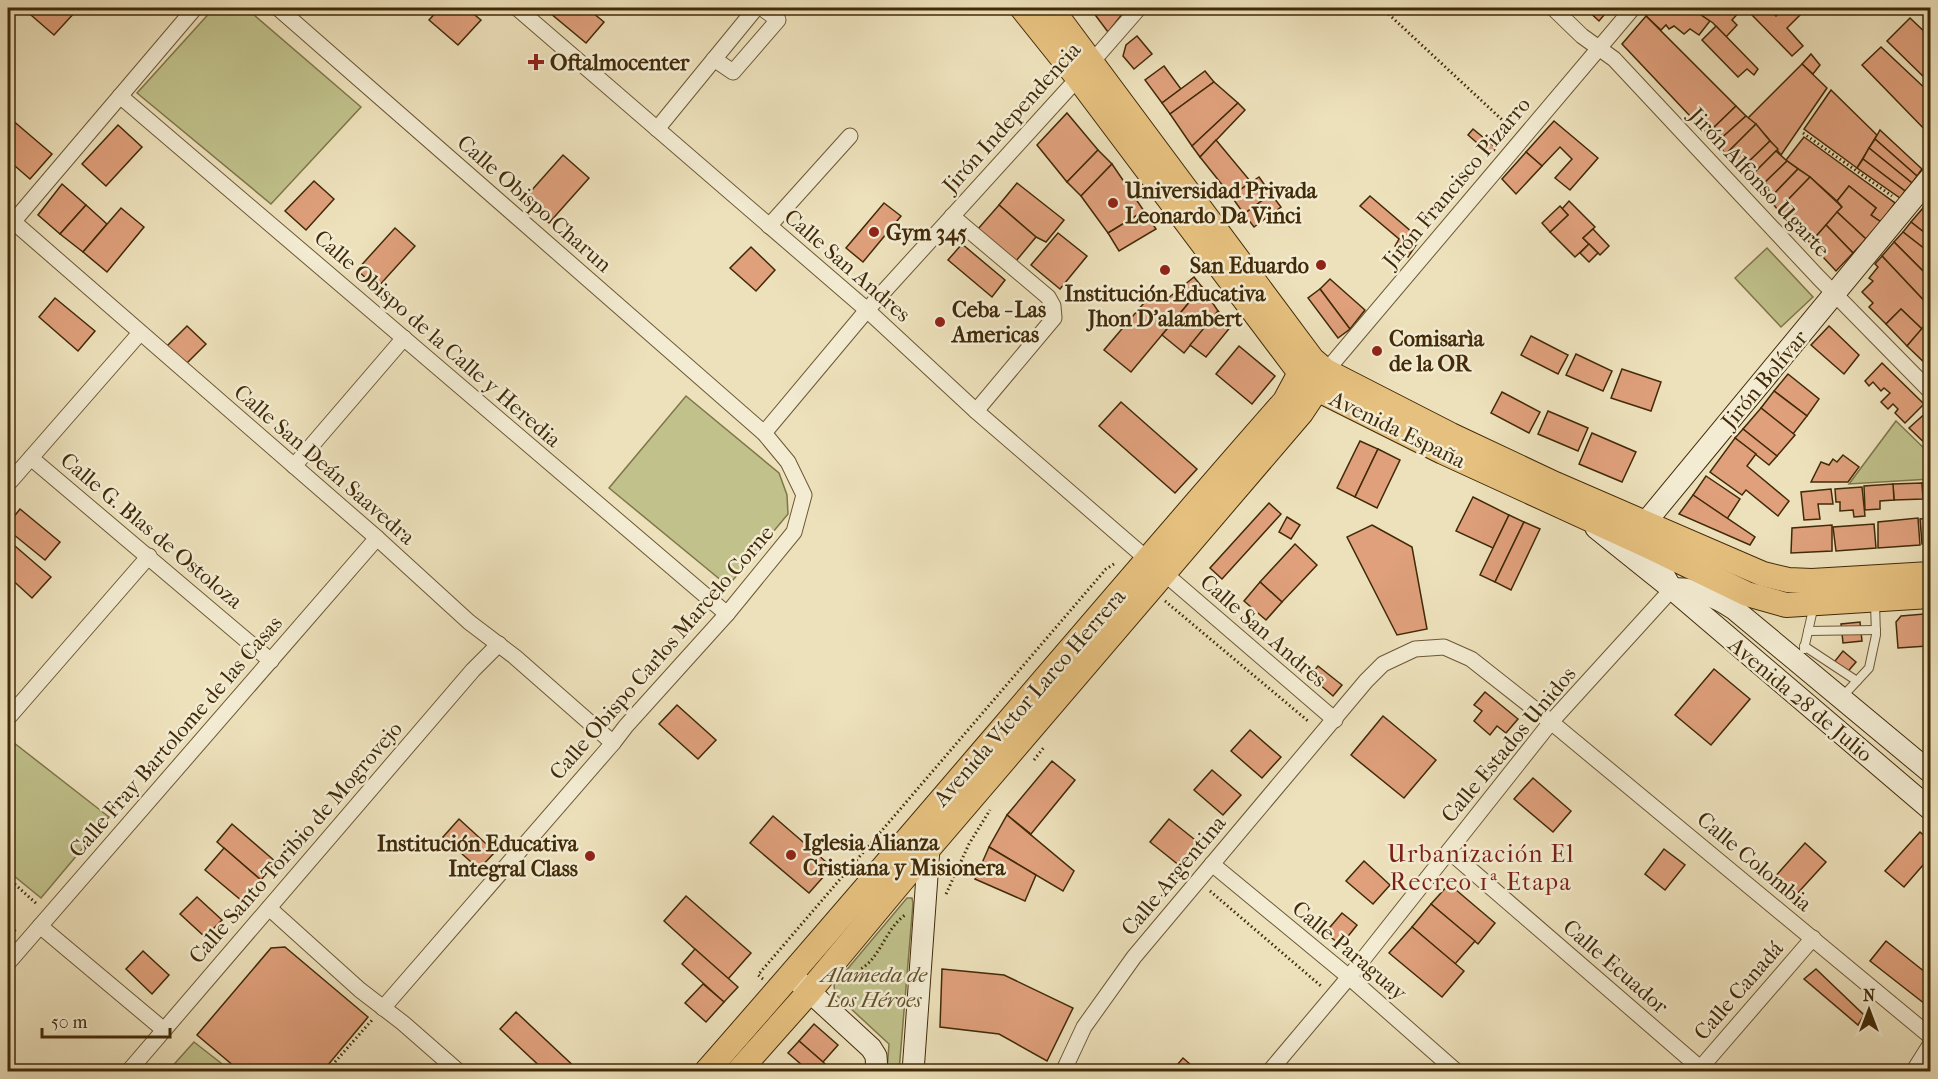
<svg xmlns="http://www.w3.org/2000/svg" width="1938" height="1079" font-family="'IM FELL French Canon',serif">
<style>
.green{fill:#c0c18b;stroke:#80764a;stroke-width:1.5}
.building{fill:#dfa07b;stroke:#412a08;stroke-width:1.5}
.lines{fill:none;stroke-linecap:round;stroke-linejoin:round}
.lane-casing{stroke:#6c5835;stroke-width:10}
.street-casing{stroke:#6c5835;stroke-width:17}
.secondary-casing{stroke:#412a08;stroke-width:23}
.primary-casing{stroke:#412a08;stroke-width:26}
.path{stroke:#412a08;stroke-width:3;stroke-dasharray:1.5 3;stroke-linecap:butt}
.lane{stroke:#f3ecd3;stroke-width:8}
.street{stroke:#f3ecd3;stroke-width:15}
.secondary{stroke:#f3ecd3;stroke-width:21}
.primary{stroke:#e6c07e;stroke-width:24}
.poi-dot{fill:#8f2418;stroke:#f3ecd3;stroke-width:2}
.labels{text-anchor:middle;stroke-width:5;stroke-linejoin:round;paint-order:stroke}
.poi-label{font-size:22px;font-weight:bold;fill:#412a08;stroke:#f3ecd3;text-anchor:start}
.street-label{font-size:22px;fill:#412a08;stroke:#f3ecd3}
.park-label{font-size:22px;font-style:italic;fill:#615029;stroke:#f3ecd3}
.neighbourhood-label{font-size:24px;letter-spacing:1.5px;fill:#7a1f14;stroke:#f3ecd3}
</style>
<rect width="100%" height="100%" fill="#ede1bb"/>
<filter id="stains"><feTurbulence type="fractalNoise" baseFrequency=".00333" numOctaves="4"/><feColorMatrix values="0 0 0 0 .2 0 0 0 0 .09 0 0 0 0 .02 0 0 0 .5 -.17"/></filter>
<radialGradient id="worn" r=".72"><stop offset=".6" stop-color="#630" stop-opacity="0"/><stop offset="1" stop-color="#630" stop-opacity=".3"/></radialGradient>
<g class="green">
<path d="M214,8H246L361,107L271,204L137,93Z"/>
<path d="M1767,248L1813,297L1781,327L1735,278Z"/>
<path d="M686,396L779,473L787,495L788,514L728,586L609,488Z"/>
<path d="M1896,421L1930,454V479L1849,484Z"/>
<path d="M9,739L109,817L41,898L8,871V741Z"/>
<path d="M907,898H912L913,903L899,1071H887L889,1044L835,994L834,985Z"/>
<path d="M194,1042L231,1071H168Z"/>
</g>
<g class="building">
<path d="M25,8H73L76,11L54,35L24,9Z"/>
<path d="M440,8H466L481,20L458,45L429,20Z"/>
<path d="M544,8H587L604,22L586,43Z"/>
<path d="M1090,8H1127L1108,32Z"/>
<path d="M1585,8H1610L1599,21Z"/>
<path d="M1654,8H1691L1710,21L1699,35L1690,29L1684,34L1674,26L1669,29L1666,25L1661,30L1646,16Z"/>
<path d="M1691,8H1743L1732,20L1737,25L1726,37L1713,23Z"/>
<path d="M1752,8H1768L1776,16L1784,8H1800L1804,11L1787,28L1803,46L1792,56L1752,15L1756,11Z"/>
<path d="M1646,16L1736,106L1707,134L1622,44Z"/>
<path d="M1910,18L1930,37V83L1887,41Z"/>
<path d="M1716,26L1758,69L1754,75L1747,69L1738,77L1702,40Z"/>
<path d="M1137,36L1152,54L1134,69L1123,56L1126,45Z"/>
<path d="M1881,47L1930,93V135L1862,65Z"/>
<path d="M1811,54L1820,65L1813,74L1802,64Z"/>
<path d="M1802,64L1827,88L1781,155L1767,137L1748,118Z"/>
<path d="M1164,66L1181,89L1162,103L1145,80Z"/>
<path d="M1205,71L1214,82L1170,114L1162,103Z"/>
<path d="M1214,82L1238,103L1192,146L1170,114Z"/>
<path d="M1831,90L1877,135L1857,168L1804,129Z"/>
<path d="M1238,103L1245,110L1200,157L1192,146Z"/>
<path d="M1736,106L1746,116L1716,143L1707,134Z"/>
<path d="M1067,113L1098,150L1067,182L1037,145Z"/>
<path d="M1746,116L1756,124L1726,154L1716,143Z"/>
<path d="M11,119L52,154L30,179L8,160V123Z"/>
<path d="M1554,121L1598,158L1570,190L1555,178L1572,159L1560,147L1542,166L1526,152Z"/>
<path d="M1756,124L1770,141L1740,170L1726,154Z"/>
<path d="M118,125L142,147L106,186L82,164Z"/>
<path d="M1473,129L1496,148L1491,155L1468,135Z"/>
<path d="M1880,130L1922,169L1917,176L1875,139Z"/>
<path d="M1804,137L1895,203L1881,222L1871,215L1876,208L1849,186L1837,201L1810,177L1786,160Z"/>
<path d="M1875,139L1917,176L1912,183L1869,148Z"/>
<path d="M1216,140L1251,182L1231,196L1200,157Z"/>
<path d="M1770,141L1778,149L1749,178L1740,170Z"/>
<path d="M1869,148L1912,183L1905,191L1863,159Z"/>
<path d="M1098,150L1112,164L1081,196L1067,182Z"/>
<path d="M1776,151L1787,161L1758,189L1749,178Z"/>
<path d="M1526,152L1542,166L1516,194L1502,179Z"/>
<path d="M563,155L589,178L549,223L523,200Z"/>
<path d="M1863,159L1905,191L1900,198L1857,168Z"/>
<path d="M1787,161L1798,169L1769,199L1758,189Z"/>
<path d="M1112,164L1144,211L1108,233L1081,196Z"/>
<path d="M1798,169L1810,177L1778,210L1769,199Z"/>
<path d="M1259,177L1271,194L1244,214L1231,196Z"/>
<path d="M1810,177L1842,207L1810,243L1778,210Z"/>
<path d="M314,181L334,199L306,230L285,211Z"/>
<path d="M1017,183L1064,220L1046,242L1036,237L999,205Z"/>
<path d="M62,184L86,205L60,234L38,215Z"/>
<path d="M1849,186L1876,208L1871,215L1881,222L1866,239L1837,212L1842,207L1837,201Z"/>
<path d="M1271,194L1281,207L1254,227L1244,214Z"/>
<path d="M1370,196L1420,239L1408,257L1395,246L1399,239L1360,206Z"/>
<path d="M1569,201L1595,227L1583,238L1589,244L1575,257L1550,232L1568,215L1562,209Z"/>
<path d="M1930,201V214L1923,208Z"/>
<path d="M884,203L901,216L863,262L846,248Z"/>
<path d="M86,205L107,224L83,252L60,234Z"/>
<path d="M999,205L1036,237L1016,261L978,229Z"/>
<path d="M1560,206L1568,215L1550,232L1542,223Z"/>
<path d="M121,208L144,227L107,272L83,252Z"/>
<path d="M1923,208L1930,213V237L1911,222Z"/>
<path d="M1144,211L1156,229L1119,251L1108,233Z"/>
<path d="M1837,212L1866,239L1853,253L1826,225Z"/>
<path d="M1911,222L1930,237V253L1903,232Z"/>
<path d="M1826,225L1853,253L1836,271L1810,243Z"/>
<path d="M395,228L415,246L377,288L357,270Z"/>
<path d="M1593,229L1609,246L1600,255L1583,238Z"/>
<path d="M1903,232L1930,253V278L1894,242Z"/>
<path d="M1058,233L1087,256L1060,289L1031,265Z"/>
<path d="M1894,242L1930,278V307L1882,256Z"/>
<path d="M962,244L1005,280L992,297L948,260Z"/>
<path d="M1589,244L1598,253L1589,262L1580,253Z"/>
<path d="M751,247L775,270L756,291L730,268Z"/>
<path d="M1882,256L1930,307V319L1922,329L1901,309L1886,324L1869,307L1873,303L1862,292L1873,281L1869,278L1878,267L1875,264Z"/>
<path d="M1194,277L1202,287L1131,372L1104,350L1155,290L1167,299Z"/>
<path d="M1330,279L1365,310L1350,329L1320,289Z"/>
<path d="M1202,287L1218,311L1184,353L1162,335Z"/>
<path d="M1320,289L1350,329L1338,338L1308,298Z"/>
<path d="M55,298L95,331L78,351L39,317Z"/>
<path d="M1901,309L1922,329L1907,346L1886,324Z"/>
<path d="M1218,311L1232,325L1206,357L1190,345Z"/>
<path d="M1930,319V341L1927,346L1930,350L1929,367L1907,346Z"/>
<path d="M187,326L206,344L186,364L167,346Z"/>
<path d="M1829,326L1859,355L1844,374L1811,345Z"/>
<path d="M1531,336L1568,355L1558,374L1521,355Z"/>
<path d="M1239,346L1275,376L1252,404L1216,374Z"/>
<path d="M1576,354L1612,371L1603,391L1566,375Z"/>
<path d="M1882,363L1924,404L1905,423L1895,413L1898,409L1893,404L1888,409L1881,402L1890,393L1884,388L1881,391L1873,382L1869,386L1865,381Z"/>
<path d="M1622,369L1661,382L1651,411L1611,398Z"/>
<path d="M1788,374L1819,399L1807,416L1774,391Z"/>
<path d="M1774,391L1807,416L1793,434L1761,408Z"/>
<path d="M1502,392L1540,412L1529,433L1491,413Z"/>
<path d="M1121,402L1197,469L1175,493L1099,426Z"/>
<path d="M1761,408L1795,435L1777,456L1743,429Z"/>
<path d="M1929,410L1930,412V448L1909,428Z"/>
<path d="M1548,411L1588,428L1578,451L1538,434Z"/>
<path d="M1743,429L1777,456L1769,465L1735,438Z"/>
<path d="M1592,433L1636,452L1622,482L1579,464Z"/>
<path d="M1735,438L1756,454L1747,466L1789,501L1778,516L1746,490L1742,495L1710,472Z"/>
<path d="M1360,441L1378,449L1355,497L1337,488Z"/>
<path d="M1378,449L1400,460L1377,508L1355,497Z"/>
<path d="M1843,455L1859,467L1848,482H1811L1821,462L1829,465L1833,459L1837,462Z"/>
<path d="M1706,476L1740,499L1727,519L1693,495Z"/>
<path d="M1930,482V513H1925L1922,483Z"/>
<path d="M1922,483L1923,499L1894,500L1893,484Z"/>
<path d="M1893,484L1894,500L1880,501V509L1865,510L1864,486Z"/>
<path d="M1862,487L1865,516L1854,517L1853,510L1840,511V502H1836L1835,489Z"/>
<path d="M1831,489L1833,504H1818L1820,519L1804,520L1801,492Z"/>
<path d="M1693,495L1755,537L1750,545L1679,514Z"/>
<path d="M1473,497L1509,515L1493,548L1456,531Z"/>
<path d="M1269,503L1281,514L1222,579L1210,568Z"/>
<path d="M20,509L60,542L45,560L8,530V524Z"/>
<path d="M1509,515L1524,522L1495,582L1480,575Z"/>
<path d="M1287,517L1300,525L1291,539L1279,532Z"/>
<path d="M1918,518L1920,545L1878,548V522Z"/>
<path d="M1930,518V544H1922L1920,519Z"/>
<path d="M1524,522L1540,529L1511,590L1495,582Z"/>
<path d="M1874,524L1876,548L1836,551L1833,527Z"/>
<path d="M1372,525L1412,547L1427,629L1397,635L1347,537Z"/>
<path d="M1832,525V551L1791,553L1792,528Z"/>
<path d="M8,540L51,577L32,598L8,576Z"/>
<path d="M1295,544L1317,565L1282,602L1260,582Z"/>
<path d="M1260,582L1282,602L1266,620L1244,601Z"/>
<path d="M1924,614H1930V650L1927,646Z"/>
<path d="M1924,614L1927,646L1898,648L1896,622L1901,616Z"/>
<path d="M1860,622L1862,641L1843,643L1841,624Z"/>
<path d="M1843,651L1856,662L1844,676L1831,666Z"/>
<path d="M1318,666L1342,685L1333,696L1310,676Z"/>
<path d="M1714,669L1750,699L1711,745L1675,715Z"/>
<path d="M1485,692L1518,719L1506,733L1497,726L1490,735L1474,721L1482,711L1474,705Z"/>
<path d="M677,705L716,740L698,759L659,724Z"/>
<path d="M1383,716L1436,760L1404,798L1351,755Z"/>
<path d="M1250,730L1281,757L1262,778L1231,751Z"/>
<path d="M1052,761L1075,780L1031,834L1007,815Z"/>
<path d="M1212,770L1241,795L1223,815L1194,790Z"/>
<path d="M1533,778L1571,811L1553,832L1514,799Z"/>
<path d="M1007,815L1074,871L1063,891L989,847Z"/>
<path d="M773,816L832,867L809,893L750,843Z"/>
<path d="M459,819L495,852L479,869L443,837Z"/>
<path d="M1169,819L1199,843L1180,866L1150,842Z"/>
<path d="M232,824L276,862L261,880L217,842Z"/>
<path d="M1920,832L1930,841V857L1904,887L1885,871Z"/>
<path d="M1805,843L1826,862L1795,896L1774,878Z"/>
<path d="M989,847L1036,875L1025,901L975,879Z"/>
<path d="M224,848L261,880L242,901L205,870Z"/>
<path d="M1664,849L1685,865L1665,890L1645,874Z"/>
<path d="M1364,861L1390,885L1373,904L1346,881Z"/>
<path d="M1449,884L1495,923L1478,944L1431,904Z"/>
<path d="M686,896L751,953L728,979L664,921Z"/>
<path d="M197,897L222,920L205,937L180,914Z"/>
<path d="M1431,904L1475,941L1455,964L1412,927Z"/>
<path d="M1342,913L1357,925L1341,945L1325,933Z"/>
<path d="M1412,927L1464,971L1442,997L1389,953Z"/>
<path d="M1886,941L1930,976V997L1925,1004L1870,961Z"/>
<path d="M285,947L368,1017L322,1072H241L197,1035L271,948Z"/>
<path d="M695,949L738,987L724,1002L682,964Z"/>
<path d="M143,951L169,975L152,994L126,969Z"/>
<path d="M942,969L1004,975L1073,1008L1047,1061L999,1034L940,1027Z"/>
<path d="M1816,969L1864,1015L1858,1025L1804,979Z"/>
<path d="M703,984L724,1002L706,1022L685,1003Z"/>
<path d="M516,1012L580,1072H546L500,1029Z"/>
<path d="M814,1024L838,1045L823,1062L799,1041Z"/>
<path d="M799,1041L823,1062L834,1072H810L788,1053Z"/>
<path d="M1183,1058L1199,1072H1171Z"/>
</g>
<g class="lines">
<defs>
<g id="lane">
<path d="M1808,631L1876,630"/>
<path d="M1804,646L1857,681"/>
<path d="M1804,649L1814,605"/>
<path d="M1843,696L1869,668L1876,635L1875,603"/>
</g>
<g id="street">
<path d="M278,8L764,433L788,462L804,495L794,532L727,614L626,726L613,743L383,1008"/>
<path d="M517,8L867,310L976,411L1147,559"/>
<path d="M1553,8L1582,36L1614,59L1818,277L1930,391"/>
<path d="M714,59L733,72L778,20L762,8"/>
<path d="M120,96L727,614"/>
<path d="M657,129L756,8"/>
<path d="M952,216L1048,297L1053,306L1054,318L976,411"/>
<path d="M8,217L377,538L469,622L515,657L613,743"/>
<path d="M769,226L850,136"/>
<path d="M8,228L195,8"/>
<path d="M1323,378L1326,371L1633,8"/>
<path d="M764,433L867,310L1078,78L1139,8"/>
<path d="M31,458L271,661"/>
<path d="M294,466L404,338"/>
<path d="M8,484L140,333"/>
<path d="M1164,573L1335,720"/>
<path d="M8,718L149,556"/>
<path d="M1449,851L1700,1068"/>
<path d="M1212,864L1349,977L1457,1072"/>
<path d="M269,908L360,990L403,1023L459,1072"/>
<path d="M40,926L164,1030"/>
<path d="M8,963L377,538"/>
<path d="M128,1072L473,670L499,644"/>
<path d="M1063,1072L1084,1027L1134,957L1366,681L1383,664L1415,649L1444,647L1471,659L1551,722L1930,1036"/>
<path d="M1269,1072L1349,977L1551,722L1672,589"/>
<path d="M1697,1072L1813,938"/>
<path d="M1913,1072L1930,1045"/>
</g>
<g id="secondary">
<path d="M1596,528L1672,589L1930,809"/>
<path d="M1672,589L1646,545L1645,523L1930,178"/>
<path d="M1672,589C1695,587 1716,597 1734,609L1930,772"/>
<path d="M797,980L871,1048L876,1056L877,1072"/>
<path d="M913,1072L929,848"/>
</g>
<g id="primary">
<path d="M1022,8L1078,78L1300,373L1317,389L1443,452L1646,545L1747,594L1786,605L1930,596"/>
<path d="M1051,8L1312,359L1326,371L1451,435L1555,484L1763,574L1788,580L1812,581L1930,574"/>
<path d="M706,1072C901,850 1090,623 1285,401L1300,373"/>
<path d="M738,1072L809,992L929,848L1301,413L1317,389"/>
</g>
</defs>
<use href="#lane" class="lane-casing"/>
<use href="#street" class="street-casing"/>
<use href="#secondary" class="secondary-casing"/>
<use href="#primary" class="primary-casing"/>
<g class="path">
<path d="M1382,8L1512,129"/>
<path d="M1803,133L1892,196"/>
<path d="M1165,601L1308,721"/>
<path d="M1034,760L1045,746"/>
<path d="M8,878L38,905"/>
<path d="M1210,891L1321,986"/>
<path d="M946,894L969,844L990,810"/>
<path d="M1159,900L1178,878"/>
<path d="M8,924L16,932"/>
<path d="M850,976C858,971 867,966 873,958C884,944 890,926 905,915"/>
<path d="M763,979L758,975L1106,569L1114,564"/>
<path d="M326,1072L373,1019"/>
</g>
<use href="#lane" class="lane"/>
<use href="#street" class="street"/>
<use href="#secondary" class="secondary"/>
<use href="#primary" class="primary"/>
</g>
<g class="poi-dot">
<path d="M533 53h6v6h6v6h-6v6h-6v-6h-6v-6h6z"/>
<circle cx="1113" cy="203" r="6"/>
<circle cx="874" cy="232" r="6"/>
<circle cx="1321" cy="265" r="6"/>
<circle cx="1165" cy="270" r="6"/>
<circle cx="940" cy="322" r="6"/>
<circle cx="1377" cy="351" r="6"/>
<circle cx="791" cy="855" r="6"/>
<circle cx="590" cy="856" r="6"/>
</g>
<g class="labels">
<g class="poi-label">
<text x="550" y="70">Oftalmocenter</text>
<text x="1125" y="198">Universidad Privada<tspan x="1125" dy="25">Leonardo Da Vinci</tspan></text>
<text x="886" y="240">Gym 345</text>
<text x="1309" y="273" text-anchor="end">San Eduardo</text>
<text x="1165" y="301" text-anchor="middle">Institución Educativa<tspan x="1165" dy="25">Jhon D'alambert</tspan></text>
<text x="952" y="317">Ceba - Las<tspan x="952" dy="25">Americas</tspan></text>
<text x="1389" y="346">Comisarìa<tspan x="1389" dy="25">de la OR</tspan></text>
<text x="803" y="850">Iglesia Alianza<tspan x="803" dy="25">Cristiana y Misionera</tspan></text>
<text x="578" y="851" text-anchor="end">Institución Educativa<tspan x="578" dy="25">Integral Class</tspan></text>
</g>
<g class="street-label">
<text transform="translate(1011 117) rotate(-48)" y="8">Jirón Independencia</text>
<text transform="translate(1456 182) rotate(-50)" y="8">Jirón Francisco Pizarro</text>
<text transform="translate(1760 182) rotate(47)" y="8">Jirón Alfonso Ugarte</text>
<text transform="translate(535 203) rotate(41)" y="8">Calle Obispo Charun</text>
<text transform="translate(848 265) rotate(41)" y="8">Calle San Andres</text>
<text transform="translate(438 338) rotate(41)" y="8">Calle Obispo de la Calle y Heredia</text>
<text transform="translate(1764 379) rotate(-50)" y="8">Jirón Bolívar</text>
<text transform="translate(1398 429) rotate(26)" y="8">Avenida España</text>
<text transform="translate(325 464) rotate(41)" y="8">Calle San Deán Saavedra</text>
<text transform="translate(152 530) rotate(40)" y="8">Calle G. Blas de Ostoloza</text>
<text transform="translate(1264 630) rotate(41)" y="8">Calle San Andres</text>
<text transform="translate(661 652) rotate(-49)" y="8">Calle Obispo Carlos Marcelo Corne</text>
<text transform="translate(1029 697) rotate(-49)" y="8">Avenida Víctor Larco Herrera</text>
<text transform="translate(1801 699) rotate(40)" y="8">Avenida 28 de Julio</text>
<text transform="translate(175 736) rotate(-49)" y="8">Calle Fray Bartolome de las Casas</text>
<text transform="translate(1508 744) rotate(-50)" y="8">Calle Estados Unidos</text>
<text transform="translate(295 842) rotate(-49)" y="8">Calle Santo Toribio de Mogrovejo</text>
<text transform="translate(1755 861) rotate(40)" y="8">Calle Colombia</text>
<text transform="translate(1173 875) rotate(-50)" y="8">Calle Argentina</text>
<text transform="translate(1350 950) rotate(40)" y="8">Calle Paraguay</text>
<text transform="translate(1616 966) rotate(41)" y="8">Calle Ecuador</text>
<text transform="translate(1738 990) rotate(-49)" y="8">Calle Canadá</text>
</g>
<g class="park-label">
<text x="874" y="982">Alameda de<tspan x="874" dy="25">Los Héroes</tspan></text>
</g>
<g class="neighbourhood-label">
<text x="1481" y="862">Urbanización El<tspan x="1481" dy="28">Recreo 1ª Etapa</tspan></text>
</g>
</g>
<rect width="1938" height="1079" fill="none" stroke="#ede1bb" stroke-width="30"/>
<rect x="9" y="9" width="1920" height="1061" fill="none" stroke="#412a08" stroke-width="3"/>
<rect x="15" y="15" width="1908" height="1049" fill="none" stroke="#412a08" stroke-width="1.5"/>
<g transform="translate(1869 1010)" stroke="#f3ecd3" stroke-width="4.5" paint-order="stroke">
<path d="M0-4.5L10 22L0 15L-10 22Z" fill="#412a08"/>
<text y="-9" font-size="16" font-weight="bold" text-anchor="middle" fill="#412a08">N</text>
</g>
<path d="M42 1028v9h128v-9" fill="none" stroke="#412a08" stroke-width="3"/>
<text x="51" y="1028" font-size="18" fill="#412a08" stroke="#f3ecd3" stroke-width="4.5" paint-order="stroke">50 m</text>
<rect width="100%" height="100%" filter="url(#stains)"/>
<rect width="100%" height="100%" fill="url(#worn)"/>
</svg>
